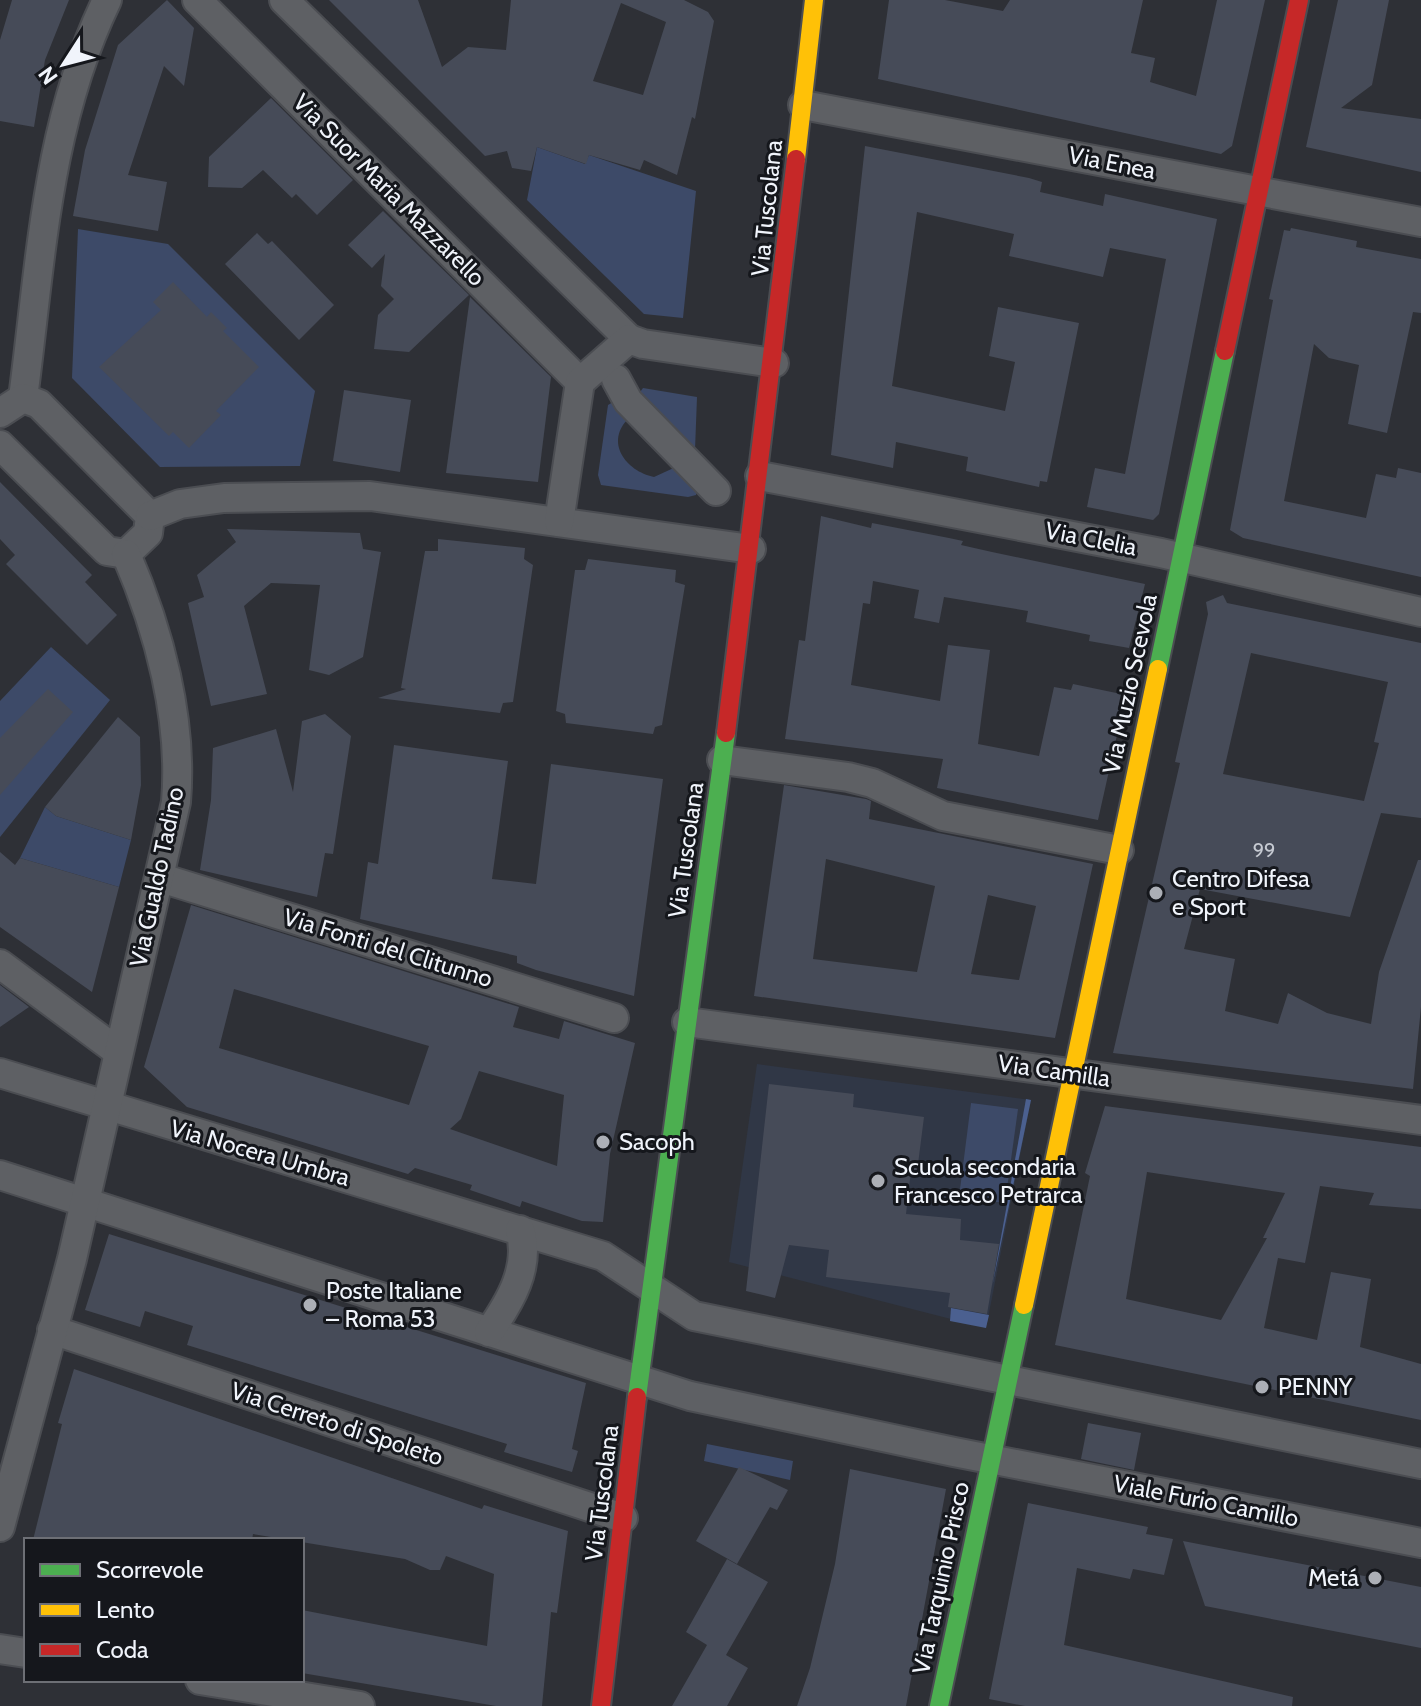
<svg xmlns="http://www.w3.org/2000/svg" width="1421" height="1706" font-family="Cabin,sans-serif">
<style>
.built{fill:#303746}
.green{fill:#3d4a68}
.forest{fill:#4b6090}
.building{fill:#464b58;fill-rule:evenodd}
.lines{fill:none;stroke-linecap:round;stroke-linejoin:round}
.street-casing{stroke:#4b4d52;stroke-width:32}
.fast-casing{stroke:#4b4d52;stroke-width:22}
.slow-casing{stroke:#4b4d52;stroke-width:22}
.jam-casing{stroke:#4b4d52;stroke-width:22}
.street{stroke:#5e6064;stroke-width:28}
.fast{stroke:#4caf50;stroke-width:18}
.slow{stroke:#ffc107;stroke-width:18}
.jam{stroke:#c62828;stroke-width:18}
.poi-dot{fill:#acafb6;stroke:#15171c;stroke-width:3}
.labels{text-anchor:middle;stroke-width:6;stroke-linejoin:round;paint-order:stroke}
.number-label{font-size:20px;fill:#c6cad2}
.street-label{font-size:24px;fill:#f0f4fb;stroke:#15171c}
.poi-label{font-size:24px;fill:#f0f4fb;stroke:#15171c;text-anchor:start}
</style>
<rect width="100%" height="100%" fill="#2e3036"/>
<path class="built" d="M757,1064L1031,1100L986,1328L729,1262Z"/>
<g class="green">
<path d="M537,147L585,164L589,155L696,191L683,318L644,314L527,200Z"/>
<path d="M78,229L168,244L315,391L300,466L160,467L72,378Z"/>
<path d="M643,388L697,397L695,450L638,395Z"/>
<path d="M613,402L629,418C604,442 626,471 654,477L678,466L697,488L696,495L688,497L601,485L598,475L608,405Z"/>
<path d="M51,647L110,700L0,837V701Z"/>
<path d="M45,807L56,816L131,840L119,887L20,858Z"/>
<path d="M971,1103L1018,1109L1005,1203L959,1197Z"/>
<path d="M707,1444L793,1461L790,1480L704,1461Z"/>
</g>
<g class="forest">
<path d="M1026,1099L1031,1100L992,1287Z"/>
<path d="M951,1308L989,1315L986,1328L950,1321Z"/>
</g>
<g class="building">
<path d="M12,0H69L45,60L34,127L0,121V40Z"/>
<path d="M167,0L194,28L184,86L164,66L128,175L167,182L158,231L73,216L85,150L118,45Z"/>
<path d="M329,0H418L442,67L468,47L506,50L511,0H684L708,12L714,21L695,119L692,117L677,175L644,160L640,170L589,155L586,164L537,147L531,171L512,168L507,151L485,156ZM621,3L666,22L643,95L593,81Z"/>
<path d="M889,0H945L1003,11L1010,0H1143L1131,53L1155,58L1150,82L1196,96L1217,0H1265L1232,146L1221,154L878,79Z"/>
<path d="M1338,0H1389L1372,85L1341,108L1421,119V172L1306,147Z"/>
<path d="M271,98L353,180L317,215L296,194L292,198L263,170L242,188L208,187L209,157Z"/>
<path d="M865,146L1029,178L1042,182L1040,192L1103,206L1105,194L1217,219L1159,514L1153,520L1087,507L1095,468L1125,474L1166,259L1110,248L1103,277L1009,256L1014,234L917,212L892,386L1005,411L1015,362L989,356L998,307L1079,323L1047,482L1040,481L1039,487L966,471L968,457L896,442L893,468L831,455Z"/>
<path d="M383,211L469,295L409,352L374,349L378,315L394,299L381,286L385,254L372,268L348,245Z"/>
<path d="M1291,228L1357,241L1356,247L1421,259V313L1413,312L1387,433L1348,424L1359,365L1329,358L1314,344L1284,501L1366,518L1376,474L1396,478L1398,468L1421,473V577L1243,538L1230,530L1273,300L1269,299L1284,230L1290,231Z"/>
<path d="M257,233L268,244L272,241L334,305L299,340L225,264Z"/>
<path d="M173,282L207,317L211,312L227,328L223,331L259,367L216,411L221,415L189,448L173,432L169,436L99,367L161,310L153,302Z"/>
<path d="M470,297L551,377L538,482L446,473Z"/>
<path d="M344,390L411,400L400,472L333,461Z"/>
<path d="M0,482L92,575L85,582L117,615L87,645L6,564L15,555L0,539Z"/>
<path d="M821,516L871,528L872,523L949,538L963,541L961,545L992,552L1145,584L1129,648L1089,641L1090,635L1026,622L1028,611L944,597L939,623L914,618L919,590L873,581L870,604L863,603L851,685L940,701L948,645L990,650L978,744L1039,756L1054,687L1071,690L1073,684L1126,695L1098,820L937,788L943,759L785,739L799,640L805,641Z"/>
<path d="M227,529L360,533L363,549L381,552L363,657L329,675L309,670L320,585L271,583L244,606L267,694L211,706L188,603L204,597L197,575L236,542Z"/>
<path d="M438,539L525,548L524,559L533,565L513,702L503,703L500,713L378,698L406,689L401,688L425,551H438Z"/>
<path d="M588,559L676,570L675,582L685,585L662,725L655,727L653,734L566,723L565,714L556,711L575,570H585Z"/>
<path d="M1223,595L1227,603L1421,643V818L1381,813L1350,917L1200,889L1184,949L1235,959L1225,1011L1278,1024L1288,993L1327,1013L1371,1024L1379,972L1418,860H1421V1007L1413,1089L1113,1053L1180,763L1175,762L1208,614L1206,602ZM1251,653L1388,682L1374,742L1379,743L1364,801L1223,774Z"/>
<path d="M48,689L73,712L0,795V738Z"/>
<path d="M325,714L351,736L333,854L325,853L317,897L200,870L211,800L213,748L276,729L293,792L302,721Z"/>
<path d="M118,717L140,737L141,785L131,840L56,816L45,807Z"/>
<path d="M394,745L508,761L492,879L536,884L551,764L663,779L634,996L536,970L517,963V956L360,919L368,862L378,864Z"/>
<path d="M784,785L866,799L871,801L869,819L1093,864L1055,1038L754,996ZM826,859L935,886L917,972L813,959ZM988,895L1036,906L1019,980L971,974Z"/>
<path d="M0,852L15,865L20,858L119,887L92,992L0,927Z"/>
<path d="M191,905L519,1007L513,1027L559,1039L564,1021L635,1043L610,1154L603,1222L582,1221L522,1201L520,1207L470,1190L472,1185L415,1168L408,1174L187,1107L144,1067ZM234,989L429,1046L409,1105L219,1048ZM479,1071L564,1095L557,1166L450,1129L461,1119Z"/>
<path d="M0,985L29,1007L0,1027Z"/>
<path d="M769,1084L854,1094L853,1107L924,1117L917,1172L911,1171L906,1214L961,1219L960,1240L999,1244L987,1314L948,1307L950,1293L826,1277L829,1250L789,1245L775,1298L746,1291Z"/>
<path d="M1105,1106L1421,1147V1209L1369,1205L1374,1193L1320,1186L1305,1263L1278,1258L1264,1328L1317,1340L1331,1272L1371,1279L1360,1347L1421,1364V1420L1055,1345L1090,1176L1085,1173ZM1147,1172L1285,1193L1263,1238H1267L1221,1320L1126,1299Z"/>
<path d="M109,1234L586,1383L572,1449L578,1451L572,1472L504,1452L507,1444L187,1345L193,1326L145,1311L140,1327L85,1310Z"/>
<path d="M74,1369L482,1509L484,1505L568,1531L557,1613L551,1612L542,1706H496L302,1673V1610L487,1646L494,1574L446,1556L440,1570H430L405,1559L253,1534L252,1540H33L62,1424L58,1423Z"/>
<path d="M1088,1423L1141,1433L1134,1470L1081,1459Z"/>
<path d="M739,1467L788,1490L777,1510L770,1507L737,1564L696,1541Z"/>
<path d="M850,1469L946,1489L906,1706H797L810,1668L835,1564Z"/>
<path d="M1028,1503L1148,1527L1146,1534L1173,1539L1164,1575L1133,1569L1130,1579L1077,1568L1064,1645L1293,1697L1292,1706H1025L989,1699Z"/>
<path d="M1183,1541L1421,1587V1648L1205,1606Z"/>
<path d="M727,1559L768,1582L726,1655L748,1668L727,1706H672L707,1645L686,1632Z"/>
</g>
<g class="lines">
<defs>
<g id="street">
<path d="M197,0L580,382"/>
<path d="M284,0L629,339"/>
<path d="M803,105L1421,222"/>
<path d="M616,379L628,401L716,491"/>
<path d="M23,398C41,262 46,126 107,0"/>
<path d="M0,413L23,398L39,404L150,516L148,533L126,554L107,551L0,445"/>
<path d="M760,476L1161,553L1421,612"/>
<path d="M150,516L180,504L224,498L370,496L751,549"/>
<path d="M559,522L580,382L629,339L643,344L774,363"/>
<path d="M722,760L848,777L872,783L943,816L1119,850"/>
<path d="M161,878L614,1018"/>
<path d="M0,964L117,1051"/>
<path d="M687,1022L1421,1120"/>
<path d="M0,1073L603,1256L694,1316L1421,1464"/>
<path d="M0,1175L690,1396L954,1452L1421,1543"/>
<path d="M52,1330L623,1518"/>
<path d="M489,1332C510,1302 531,1267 520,1230"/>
<path d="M0,1527L72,1259L176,802C183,719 159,630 126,554"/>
<path d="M0,1649L26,1653"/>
<path d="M200,1680L360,1706"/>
</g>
<g id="fast">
<path d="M1158,669L1225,351"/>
<path d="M637,1397L726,733"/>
<path d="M939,1706L1024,1305"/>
</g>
<g id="slow">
<path d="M796,159L814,0"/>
<path d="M1024,1305L1158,669"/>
</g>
<g id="jam">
<path d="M1225,351L1299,0"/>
<path d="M726,733L796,159"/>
<path d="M601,1706L637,1397"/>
</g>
</defs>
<use href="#street" class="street-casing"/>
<use href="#fast" class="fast-casing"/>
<use href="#slow" class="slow-casing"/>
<use href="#jam" class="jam-casing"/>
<use href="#street" class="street"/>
<use href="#fast" class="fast"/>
<use href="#slow" class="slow"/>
<use href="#jam" class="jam"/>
</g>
<g class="poi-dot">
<circle cx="1156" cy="893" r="8"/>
<circle cx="603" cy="1142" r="8"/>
<circle cx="878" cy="1181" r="8"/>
<circle cx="310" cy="1305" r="8"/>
<circle cx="1262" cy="1387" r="8"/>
<circle cx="1375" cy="1578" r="8"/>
</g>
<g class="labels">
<g class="number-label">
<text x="1264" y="857">99</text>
</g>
<g class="street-label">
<text transform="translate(1112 163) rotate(11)" y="8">Via Enea</text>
<text transform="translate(389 190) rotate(45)" y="8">Via Suor Maria Mazzarello</text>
<text transform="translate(767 208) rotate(-84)" y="8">Via Tuscolana</text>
<text transform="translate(1091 539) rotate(11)" y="8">Via Clelia</text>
<text transform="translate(1130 684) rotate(-78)" y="8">Via Muzio Scevola</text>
<text transform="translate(686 850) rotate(-82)" y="8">Via Tuscolana</text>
<text transform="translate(157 877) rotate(-78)" y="8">Via Gualdo Tadino</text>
<text transform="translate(388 948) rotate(17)" y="8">Via Fonti del Clitunno</text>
<text transform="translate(1054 1071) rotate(8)" y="8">Via Camilla</text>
<text transform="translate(260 1153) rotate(16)" y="8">Via Nocera Umbra</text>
<text transform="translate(337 1424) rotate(18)" y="8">Via Cerreto di Spoleto</text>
<text transform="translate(602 1493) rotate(-83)" y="8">Via Tuscolana</text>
<text transform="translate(1206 1501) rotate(11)" y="8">Viale Furio Camillo</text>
<text transform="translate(941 1578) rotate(-78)" y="8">Via Tarquinio Prisco</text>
</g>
<g class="poi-label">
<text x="1172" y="887">Centro Difesa<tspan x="1172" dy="28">e Sport</tspan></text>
<text x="619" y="1150">Sacoph</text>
<text x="894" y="1175">Scuola secondaria<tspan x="894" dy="28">Francesco Petrarca</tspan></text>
<text x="326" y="1299">Poste Italiane<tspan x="326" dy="28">– Roma 53</tspan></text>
<text x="1278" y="1395">PENNY</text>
<text x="1359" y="1586" text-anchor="end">Metá</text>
</g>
</g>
<rect x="24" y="1538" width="280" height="144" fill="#15171c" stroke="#6d6f75" stroke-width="2"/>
<rect x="40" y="1564" width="40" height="12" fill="#4caf50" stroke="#6d6f75" stroke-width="2"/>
<text x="96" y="1578" font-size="24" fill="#f0f4fb">Scorrevole</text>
<rect x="40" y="1604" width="40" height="12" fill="#ffc107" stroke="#6d6f75" stroke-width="2"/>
<text x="96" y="1618" font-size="24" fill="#f0f4fb">Lento</text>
<rect x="40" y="1644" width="40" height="12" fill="#c62828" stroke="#6d6f75" stroke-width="2"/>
<text x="96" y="1658" font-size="24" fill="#f0f4fb">Coda</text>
<g transform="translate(64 64) rotate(234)" stroke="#15171c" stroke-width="6" paint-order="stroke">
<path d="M0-6L14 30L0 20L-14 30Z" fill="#f0f4fb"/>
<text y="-12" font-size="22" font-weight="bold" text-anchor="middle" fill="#f0f4fb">N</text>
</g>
</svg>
